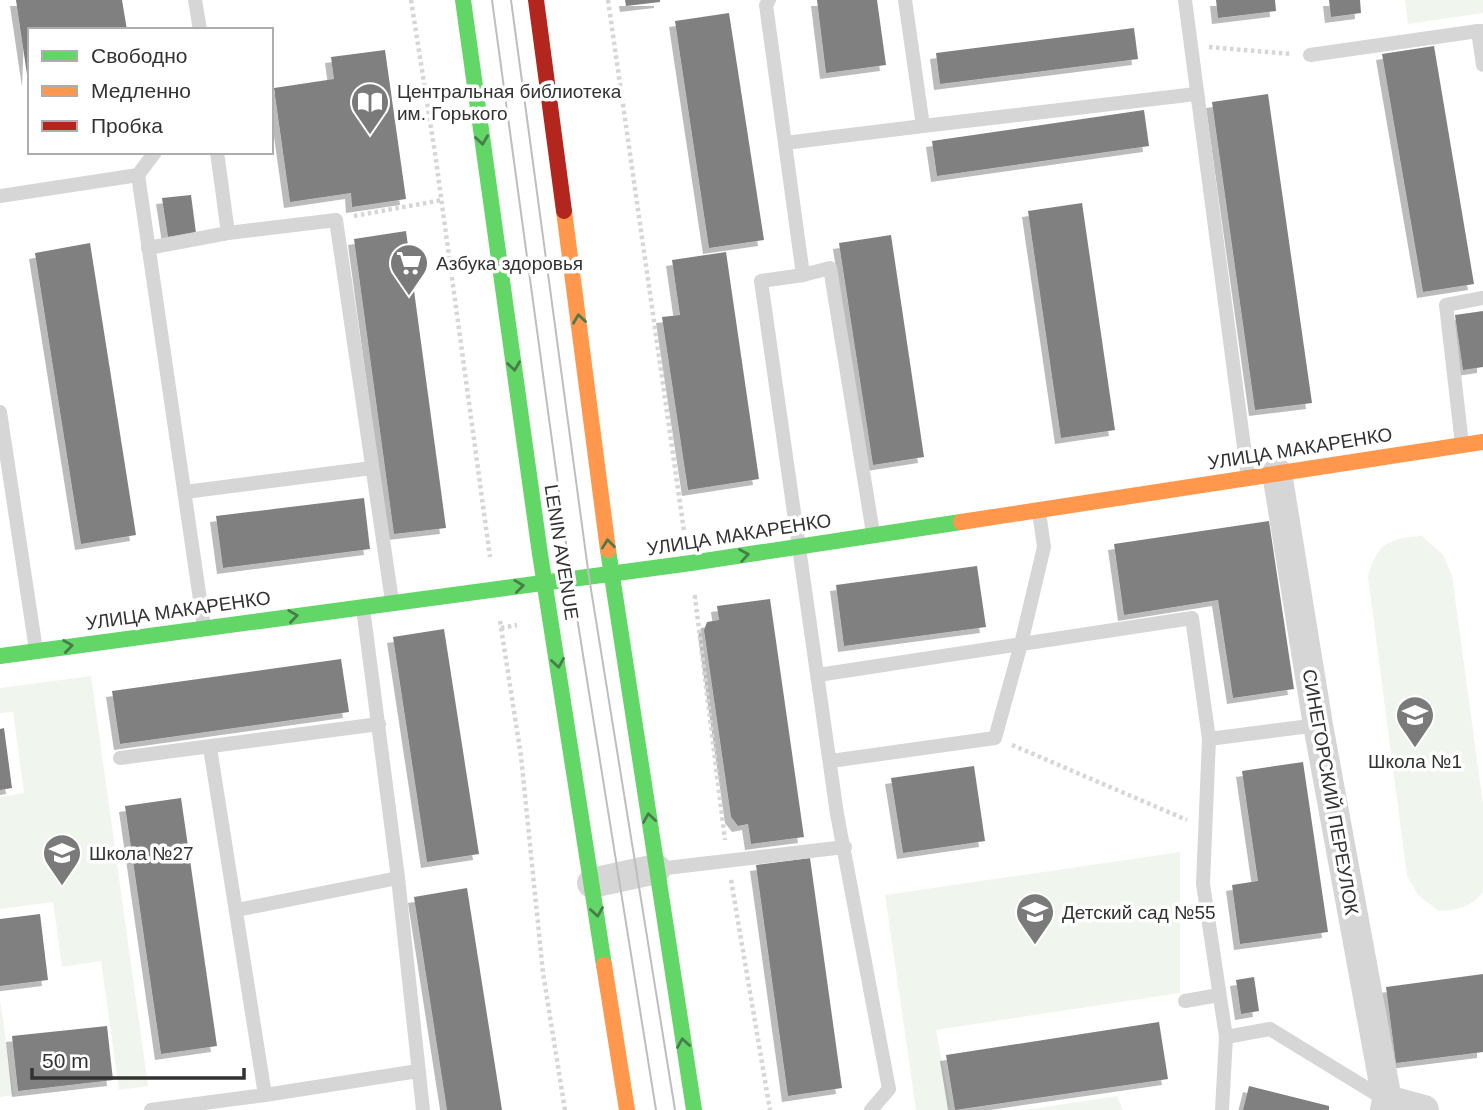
<svg xmlns="http://www.w3.org/2000/svg" width="1483" height="1110" font-family="Helvetica,sans-serif">
<style>
.green{fill:#f0f6ed}
.building{fill:#808080;filter:url(#shadow)}
.lines{fill:none;stroke-linecap:round;stroke-linejoin:round}
.path{stroke:#d6d6d6;stroke-width:4.5;stroke-dasharray:3.5 3.5;stroke-linecap:butt}
.lane{stroke:#d6d6d6;stroke-width:14}
.street{stroke:#d6d6d6;stroke-width:30}
.fast{stroke:#63d668;stroke-width:16}
.slow{stroke:#ff974d;stroke-width:16}
.jam{stroke:#b3261e;stroke-width:16}
.tram{stroke:#bebebe;stroke-width:2}
.oneway{stroke:#487c4a}
.labels{text-anchor:middle;stroke-width:7;stroke-linejoin:round;paint-order:stroke}
.poi-label{font-size:19px;fill:#323232;stroke:#fff;text-anchor:start}
.street-label{font-size:19px;fill:#323232;stroke:#fff}
</style>
<defs>
<filter id="shadow"><feDropShadow dx="-6" dy="6" stdDeviation="0" flood-color="#0004"/></filter>
</defs>
<rect width="100%" height="100%" fill="#fff"/>
<g class="green">
<path d="M1405,0H1483V13L1408,24Z"/>
<path d="M1422,536L1444,556L1452,576L1483,804V892C1472,907 1457,910 1439,911L1418,895L1407,876L1368,577C1377,543 1389,538 1422,536Z"/>
<path d="M91,676L148,1086L119,1090L101,961L62,967L53,902L0,909V797L24,793L13,712L0,713V688Z"/>
<path d="M1180,852V993L936,1030L951,1110H916L885,895Z"/>
<path d="M0,1000L14,1095L0,1097Z"/>
<path d="M1117,1096L1123,1110H1025Z"/>
</g>
<g class="building">
<path d="M16,0H122L127,30H30L28,81Z"/>
<path d="M625,0H660V2L626,6Z"/>
<path d="M817,0H877L886,65L826,73Z"/>
<path d="M1216,0H1275L1276,11L1218,18Z"/>
<path d="M1329,0H1360L1361,13L1331,17Z"/>
<path d="M729,13L764,240L709,248L675,21Z"/>
<path d="M1134,28L1138,59L940,84L936,53Z"/>
<path d="M1434,46L1474,284L1423,292L1382,54Z"/>
<path d="M385,50L406,199L352,207L351,193L290,202L274,88L334,79L331,57Z"/>
<path d="M1268,94L1312,403L1255,410L1212,102Z"/>
<path d="M1144,110L1149,146L937,176L932,141Z"/>
<path d="M191,195L196,233L168,237L162,198Z"/>
<path d="M1082,203L1115,430L1061,438L1028,211Z"/>
<path d="M406,231L446,528L394,534L354,239Z"/>
<path d="M891,235L924,457L873,465L839,243Z"/>
<path d="M90,243L136,535L81,544L35,253Z"/>
<path d="M726,252L759,479L688,490L662,317L680,315L672,260Z"/>
<path d="M1483,311V367L1463,370L1455,315Z"/>
<path d="M364,498L370,549L223,568L216,516Z"/>
<path d="M1269,521L1294,689L1233,698L1218,600L1124,615L1114,544Z"/>
<path d="M977,566L986,627L844,646L836,585Z"/>
<path d="M770,599L804,837L751,844L748,824L738,826L731,817L704,630L707,622L719,620L717,606Z"/>
<path d="M444,629L479,854L427,862L393,637Z"/>
<path d="M341,659L349,712L120,744L112,691Z"/>
<path d="M4,728L12,788L0,790V729Z"/>
<path d="M1303,762L1328,932L1240,944L1232,885L1258,881L1242,771Z"/>
<path d="M974,766L985,841L903,853L891,778Z"/>
<path d="M181,798L217,1046L161,1054L125,806Z"/>
<path d="M810,858L842,1088L788,1096L756,865Z"/>
<path d="M467,888L502,1110H447L414,897Z"/>
<path d="M40,914L48,980L0,986V919Z"/>
<path d="M1483,974V1052L1396,1063L1386,987Z"/>
<path d="M1254,977L1259,1011L1241,1014L1236,980Z"/>
<path d="M1159,1022L1168,1079L955,1110L946,1055Z"/>
<path d="M107,1026L113,1080L18,1091L12,1036Z"/>
<path d="M1249,1086L1329,1106V1110H1243Z"/>
</g>
<g class="lines">
<g class="path">
<path d="M411,0L435,153L490,557"/>
<path d="M608,0L684,531"/>
<path d="M1209,47L1291,54"/>
<path d="M354,216L442,200"/>
<path d="M697,597H695L725,840"/>
<path d="M500,621L521,756L543,973L565,1110"/>
<path d="M501,628L517,625"/>
<path d="M1012,745L1187,820"/>
<path d="M731,880L770,1110"/>
</g>
<g class="lane">
<path d="M195,0L200,30"/>
<path d="M769,0L766,5L803,275L761,281L837,814L889,1089L871,1110"/>
<path d="M905,0L923,126L1196,94"/>
<path d="M1185,0L1248,477"/>
<path d="M1483,31H1478L1483,65"/>
<path d="M1310,55L1478,31"/>
<path d="M785,143L923,126"/>
<path d="M217,152L228,233L336,220L392,601"/>
<path d="M138,175L204,627"/>
<path d="M0,196L138,175L155,152"/>
<path d="M148,248L228,233"/>
<path d="M803,275L830,268L873,533"/>
<path d="M0,412L36,650"/>
<path d="M1462,444L1446,305L1483,298"/>
<path d="M185,492L372,468"/>
<path d="M363,608L398,878L423,1110"/>
<path d="M818,675L1192,618L1209,739L1203,884L1226,1037L1222,1110"/>
<path d="M1209,739L1318,725"/>
<path d="M210,748L265,1095L418,1071"/>
<path d="M120,758L379,724"/>
<path d="M831,761L995,738L1021,644L1044,547L1039,512"/>
<path d="M658,869L845,847"/>
<path d="M237,910L398,878"/>
<path d="M1185,1001L1219,995"/>
<path d="M1226,1037L1270,1029L1386,1100"/>
<path d="M151,1110L265,1095"/>
</g>
<g class="street">
<path d="M1277,473L1318,725L1387,1100L1385,1110"/>
<path d="M592,883L656,869"/>
<path d="M1387,1100L1424,1110"/>
</g>
<g class="fast">
<path d="M463,0L540,554L604,965"/>
<path d="M608,550L694,1110"/>
<path d="M0,656L691,563L961,522"/>
</g>
<g class="slow">
<path d="M564,211L608,550"/>
<path d="M961,522L1483,442"/>
<path d="M604,965L627,1110"/>
</g>
<path class="jam" d="M536,0L564,211"/>
<g class="tram">
<path d="M492,0L571,580L656,1110"/>
<path d="M511,0L589,577L675,1110"/>
</g>
</g>
<defs><path id="oneway-chevron" d="M-2-3.5L2.5 0L-2 3.5" fill="none" stroke-width="1.6" stroke-linecap="round" stroke-linejoin="round" transform="scale(1.75)"/></defs>
<g class="oneway">
<use href="#oneway-chevron" transform="translate(482 140) rotate(82)"/>
<use href="#oneway-chevron" transform="translate(579 319) rotate(-98)"/>
<use href="#oneway-chevron" transform="translate(514 366) rotate(82)"/>
<use href="#oneway-chevron" transform="translate(608 544) rotate(-96)"/>
<use href="#oneway-chevron" transform="translate(744 555) rotate(-9)"/>
<use href="#oneway-chevron" transform="translate(519 586) rotate(-7)"/>
<use href="#oneway-chevron" transform="translate(293 616) rotate(-8)"/>
<use href="#oneway-chevron" transform="translate(68 646) rotate(-8)"/>
<use href="#oneway-chevron" transform="translate(558 663) rotate(81)"/>
<use href="#oneway-chevron" transform="translate(649 818) rotate(-99)"/>
<use href="#oneway-chevron" transform="translate(597 912) rotate(81)"/>
<use href="#oneway-chevron" transform="translate(683 1043) rotate(-99)"/>
</g>
<defs>
<symbol id="library-pin" viewBox="-11 -11 22 30"><path d="M0 17L-7.5 6A9.5 9.5 0 1 1 7.5 6Z" fill="#7a7a7a" stroke="#fff"/><path d="M-6-4Q-3-5.5-.7-3.5V5Q-3 3-6 4ZM6-4Q3-5.5 .7-3.5V5Q3 3 6 4Z" fill="#fff"/></symbol>
<symbol id="supermarket-pin" viewBox="-11 -11 22 30"><path d="M0 17L-7.5 6A9.5 9.5 0 1 1 7.5 6Z" fill="#7a7a7a" stroke="#fff"/><path d="M-6-5.5h2.5l.6 2H6L4.5 2H-2.5L-4.4-4H-6ZM-1.5 3.2a1.3 1.3 0 1 0 .1 0ZM3 3.2a1.3 1.3 0 1 0 .1 0Z" fill="#fff"/></symbol>
<symbol id="school-pin" viewBox="-11 -11 22 30"><path d="M0 17L-7.5 6A9.5 9.5 0 1 1 7.5 6Z" fill="#7a7a7a" stroke="#fff"/><path d="M0-5L7-2L0 1L-7-2ZM-4 1L0 2.5L4 1V4Q0 6-4 4Z" fill="#fff"/></symbol>
</defs>
<g fill-rule="evenodd">
<use href="#library-pin" x="348" y="80" width="44" height="60"/>
<use href="#supermarket-pin" x="387" y="241" width="44" height="60"/>
<use href="#school-pin" x="1393" y="693" width="44" height="60"/>
<use href="#school-pin" x="40" y="831" width="44" height="60"/>
<use href="#school-pin" x="1013" y="890" width="44" height="60"/>
</g>
<g class="labels">
<g class="poi-label">
<text x="397" y="98">Центральная библиотека<tspan x="397" dy="22">им. Горького</tspan></text>
<text x="436" y="270">Азбука здоровья</text>
<text x="1415" y="768" text-anchor="middle">Школа №1</text>
<text x="89" y="860">Школа №27</text>
<text x="1062" y="919">Детский сад №55</text>
</g>
<g class="street-label">
<text transform="translate(1300 448) rotate(-9)" y="7">УЛИЦА МАКАРЕНКО</text>
<text transform="translate(739 534) rotate(-9)" y="7">УЛИЦА МАКАРЕНКО</text>
<text transform="translate(562 552) rotate(81)" y="7">LENIN AVENUE</text>
<text transform="translate(178 610) rotate(-8)" y="7">УЛИЦА МАКАРЕНКО</text>
<text transform="translate(1331 792) rotate(80)" y="7">СИНЕГОРСКИЙ ПЕРЕУЛОК</text>
</g>
</g>
<rect x="28" y="28" width="245" height="126" fill="#ffffff" stroke="#adadad" stroke-width="2"/>
<rect x="42" y="51" width="35" height="10" fill="#63d668" stroke="#adadad" stroke-width="2"/>
<text x="91" y="63" font-size="21" fill="#323232">Свободно</text>
<rect x="42" y="86" width="35" height="10" fill="#ff974d" stroke="#adadad" stroke-width="2"/>
<text x="91" y="98" font-size="21" fill="#323232">Медленно</text>
<rect x="42" y="121" width="35" height="10" fill="#b3261e" stroke="#adadad" stroke-width="2"/>
<text x="91" y="133" font-size="21" fill="#323232">Пробка</text>
<path d="M32 1068v10h212v-10" fill="none" stroke="#323232" stroke-width="3.5"/>
<text x="42" y="1068" font-size="21" fill="#323232" stroke="#ffffff" stroke-width="5" paint-order="stroke">50 m</text>
</svg>
